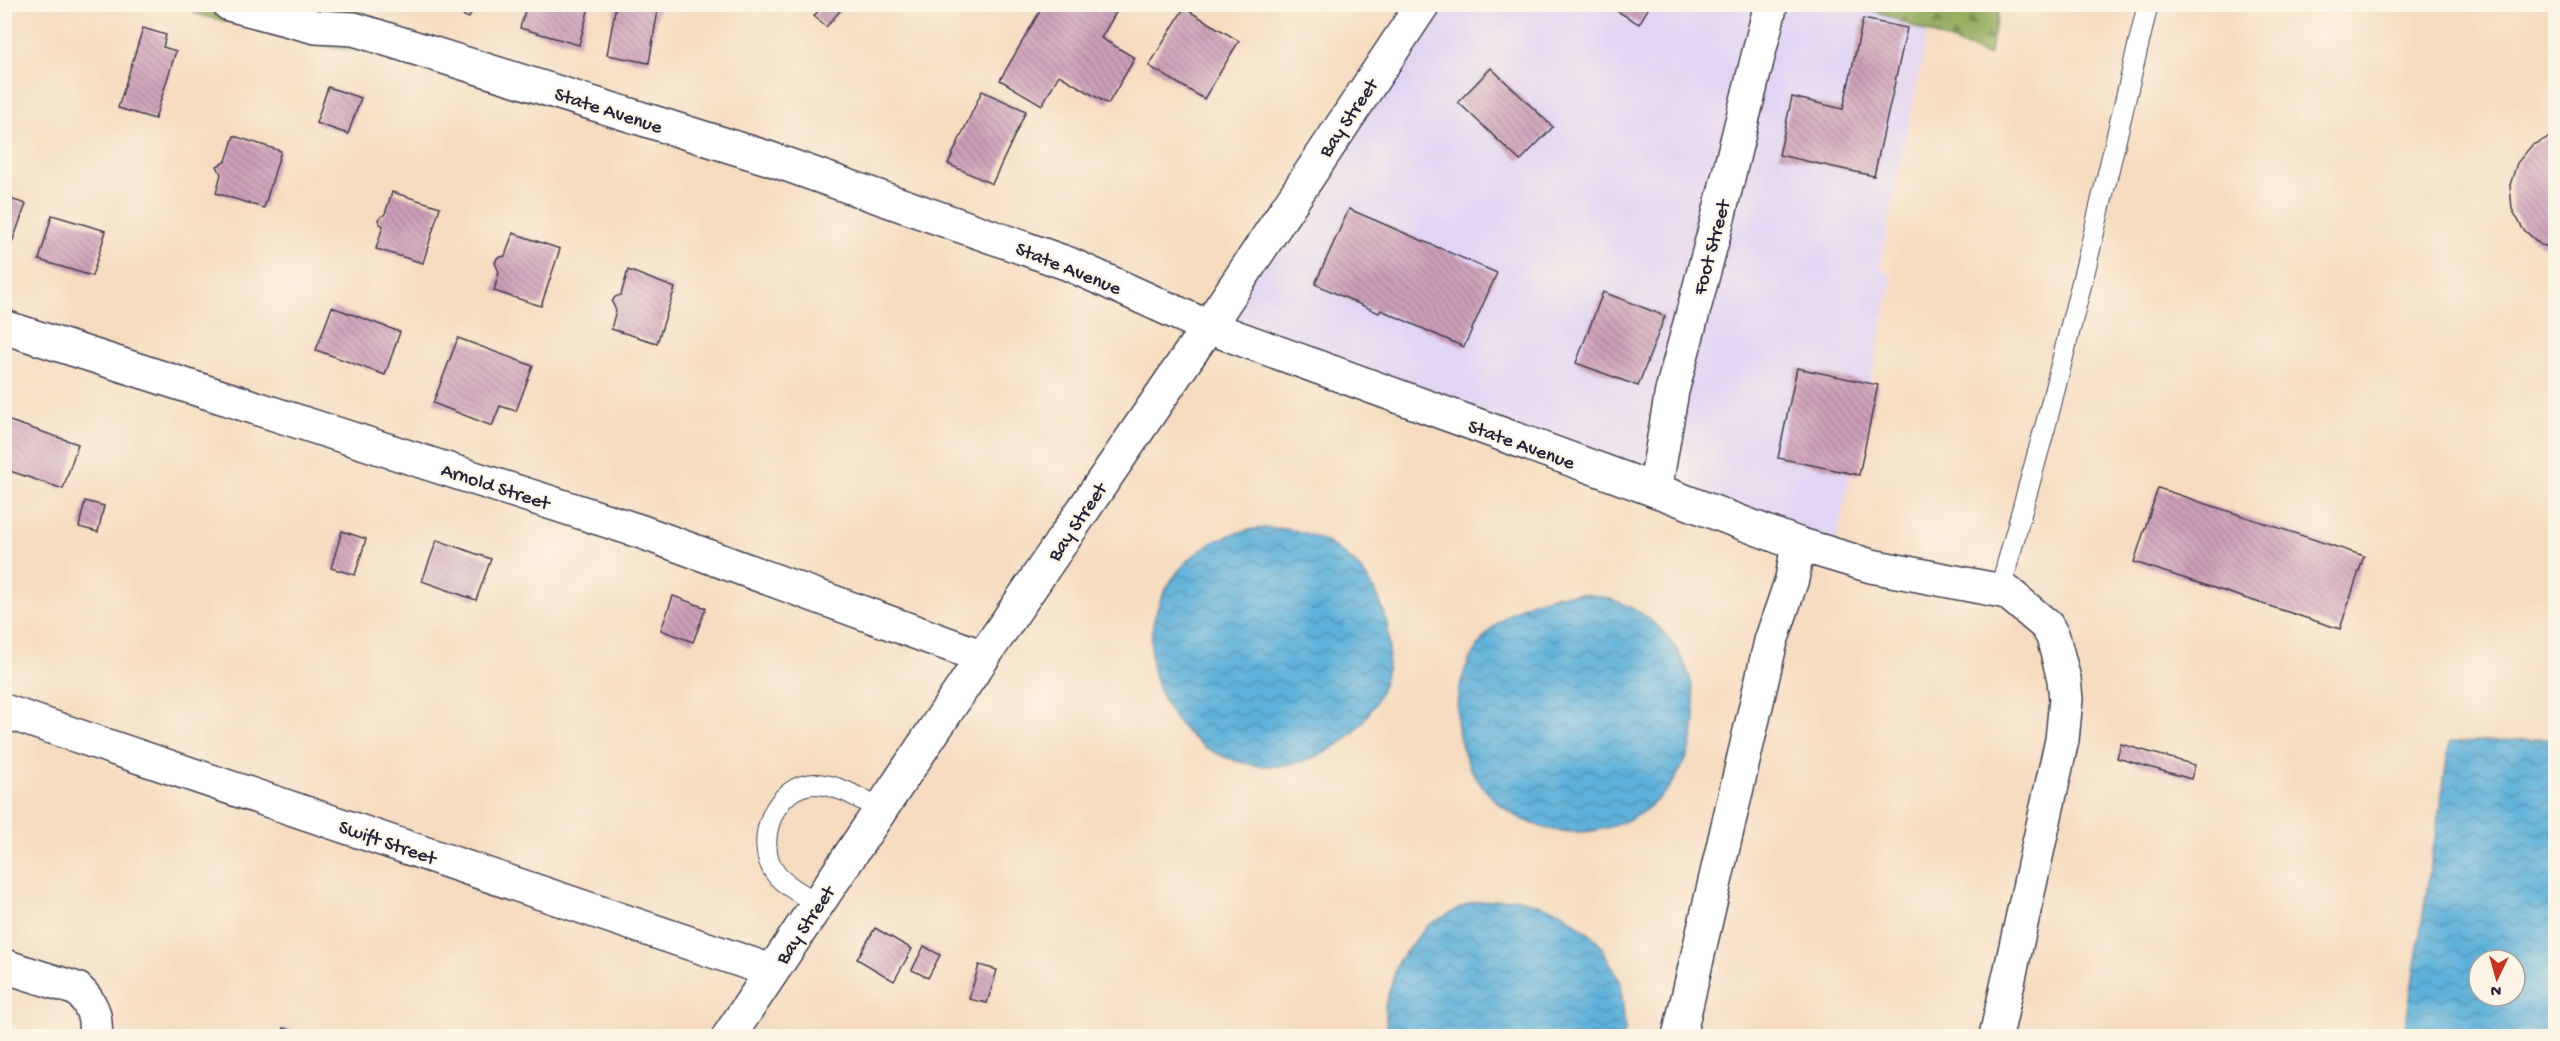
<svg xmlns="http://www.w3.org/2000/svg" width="2560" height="1041" font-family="'Gochi Hand',sans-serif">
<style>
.built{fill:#e2d4f3}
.forest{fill:url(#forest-firs);stroke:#5b684d;stroke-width:1.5}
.water{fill:url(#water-waves);stroke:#406a8a;stroke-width:1.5;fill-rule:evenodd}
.building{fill:url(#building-back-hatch)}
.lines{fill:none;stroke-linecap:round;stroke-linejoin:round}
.service-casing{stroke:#423e4f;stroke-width:22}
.minor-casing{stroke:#423e4f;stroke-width:36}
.secondary-casing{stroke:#423e4f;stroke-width:36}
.service{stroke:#fff;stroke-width:20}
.minor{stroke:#fff;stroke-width:33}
.secondary{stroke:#fff;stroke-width:33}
.labels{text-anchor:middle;stroke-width:4.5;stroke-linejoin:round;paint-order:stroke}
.street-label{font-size:20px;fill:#22223b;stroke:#fcf5e5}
</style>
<defs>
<pattern id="forest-firs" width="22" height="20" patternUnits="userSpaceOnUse" patternTransform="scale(1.5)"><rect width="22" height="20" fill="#94ad5f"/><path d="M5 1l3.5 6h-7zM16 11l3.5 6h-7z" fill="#788c50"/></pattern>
<pattern id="water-waves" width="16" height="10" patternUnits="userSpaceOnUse" patternTransform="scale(1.5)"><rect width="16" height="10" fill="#5eb1da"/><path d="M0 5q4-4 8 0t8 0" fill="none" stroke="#4d90b2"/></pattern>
<pattern id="building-back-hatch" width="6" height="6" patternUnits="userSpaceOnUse" patternTransform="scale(1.5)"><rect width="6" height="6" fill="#cc9fb8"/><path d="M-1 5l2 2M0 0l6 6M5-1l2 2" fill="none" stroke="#a58197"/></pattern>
</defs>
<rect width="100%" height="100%" fill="#fcf5e5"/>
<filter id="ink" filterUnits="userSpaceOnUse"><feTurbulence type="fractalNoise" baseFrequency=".0167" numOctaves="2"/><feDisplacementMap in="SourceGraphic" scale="12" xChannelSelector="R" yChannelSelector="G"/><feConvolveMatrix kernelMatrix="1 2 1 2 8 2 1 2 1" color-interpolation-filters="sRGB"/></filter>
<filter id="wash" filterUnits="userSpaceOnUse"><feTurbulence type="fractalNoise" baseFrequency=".008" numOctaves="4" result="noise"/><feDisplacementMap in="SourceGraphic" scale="24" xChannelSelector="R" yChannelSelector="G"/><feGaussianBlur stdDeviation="1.35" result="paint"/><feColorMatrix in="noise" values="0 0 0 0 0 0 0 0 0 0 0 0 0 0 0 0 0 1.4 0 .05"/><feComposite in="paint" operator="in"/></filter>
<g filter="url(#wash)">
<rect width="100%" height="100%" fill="#f5dcc0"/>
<path class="built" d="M1424,5H1859L1927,33L1880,265L1892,279L1837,539L1831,552L1212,315Z"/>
<g class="forest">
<path d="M188,5H366L351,50L334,48L196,14Z"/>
<path d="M1859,5H2000L1989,56Z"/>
</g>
<g class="water">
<circle cx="1270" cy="647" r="119"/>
<circle cx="1576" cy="713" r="119"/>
<path d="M2555,728V1036H2404L2450,742L2550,739ZM2479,960H2515V996H2479Z"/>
<path d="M1517,898L1562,912L1598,941L1621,983L1625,1030L1623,1036H1388L1385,1006L1398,961L1428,925L1470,903Z"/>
</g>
<g id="blocks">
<g class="building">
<path d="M437,4H475L469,18Z"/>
<path d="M527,4H590L579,45L520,28Z"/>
<path d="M616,4H659L649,63L607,55Z"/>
<path d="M824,4H846L826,27L814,16Z"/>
<path d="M1044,4H1121L1101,38L1135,58L1108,104L1059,75L1042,105L1000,80Z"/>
<path d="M1605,4H1651L1639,24Z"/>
<path d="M1184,8L1239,41L1204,99L1149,66Z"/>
<path d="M1863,19L1907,28L1874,176L1779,155L1792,97L1843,109Z"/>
<path d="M143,28L166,35L163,47L176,51L155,119L118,108Z"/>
<path d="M1491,68L1553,127L1520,161L1458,102Z"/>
<path d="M328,87L361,98L348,134L316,123Z"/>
<path d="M982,91L1026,111L992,184L948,164Z"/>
<path d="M2556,134V249L2541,245L2523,229L2512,209L2510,185L2517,163L2532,145Z"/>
<path d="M234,136L281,151L264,208L216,193L221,174L217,166L226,161Z"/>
<path d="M392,192L440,207L423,263L376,249L383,226L379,223L378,219L385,214Z"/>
<path d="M4,197L26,204L9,251L4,250Z"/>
<path d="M1349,209L1497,273L1464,347L1381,310L1379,313L1315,284Z"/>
<path d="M52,215L106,231L92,276L39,260Z"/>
<path d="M513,233L560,249L541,306L494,291L499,272L495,263L497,258L505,256Z"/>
<path d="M628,270L675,288L657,343L611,329L616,310L612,302L615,297L621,295Z"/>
<path d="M1603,292L1665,316L1638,386L1576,363Z"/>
<path d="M332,307L400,332L385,375L316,350Z"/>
<path d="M458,338L533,366L516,411L500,406L492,426L433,403Z"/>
<path d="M1797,368L1878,385L1859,475L1778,458Z"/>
<path d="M4,419L78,444L63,489L4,469Z"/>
<path d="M2158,488L2364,556L2340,629L2134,562Z"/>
<path d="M85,501L104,506L98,532L79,527Z"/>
<path d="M342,531L366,539L355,575L331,568Z"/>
<path d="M437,540L491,559L476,600L422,581Z"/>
<path d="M673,596L706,608L693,642L661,630Z"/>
<path d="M2121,744L2195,765L2191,779L2117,758Z"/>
<path d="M875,928L912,949L894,981L857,959Z"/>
<path d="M924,946L940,955L928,978L912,970Z"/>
<path d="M979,965L997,970L987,1003L969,999Z"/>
<path d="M284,1028L309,1036H281Z"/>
<path d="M865,1031L880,1036H863Z"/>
</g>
</g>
</g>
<g filter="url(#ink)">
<use href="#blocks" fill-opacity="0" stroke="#423e4f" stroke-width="1.5"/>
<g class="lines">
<defs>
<g id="service">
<path d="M2000,590L2047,420L2086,266L2148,4"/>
<path d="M817,904C805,895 785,886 776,874C752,843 775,782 817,784C841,786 859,798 880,810"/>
</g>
<g id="minor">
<path d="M229,4L316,27L354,29L768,158L1069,264L1208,327L1655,490L1798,544L1871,566L2007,592L2047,626L2053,637L2064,679L2066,699L2062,740L1996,1036"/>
<path d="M4,327L642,532L983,657"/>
<path d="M1208,327L1423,4"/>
<path d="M1655,490L1672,391L1717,222L1771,4"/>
<path d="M4,711L772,971"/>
<path d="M4,966L77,989C92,1003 97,1016 95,1036"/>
<path d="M1679,1036L1771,641L1792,579L1798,544"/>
</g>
<path id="secondary" d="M729,1036L983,657L1208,327"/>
</defs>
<use href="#service" class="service-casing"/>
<use href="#minor" class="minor-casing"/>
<use href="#secondary" class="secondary-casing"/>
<use href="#service" class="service"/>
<use href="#minor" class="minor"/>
<use href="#secondary" class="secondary"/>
</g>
</g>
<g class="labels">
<g class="street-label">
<text transform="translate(609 109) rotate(18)" y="7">State Avenue</text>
<text transform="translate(1347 117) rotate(-56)" y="7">Bay Street</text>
<text transform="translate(1710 247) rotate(-75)" y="7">Foot Street</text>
<text transform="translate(1069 267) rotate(22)" y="7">State Avenue</text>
<text transform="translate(1522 443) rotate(20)" y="7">State Avenue</text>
<text transform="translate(496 485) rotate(18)" y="7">Arnold Street</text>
<text transform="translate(1076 521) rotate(-56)" y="7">Bay Street</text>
<text transform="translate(388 841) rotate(19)" y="7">Swift Street</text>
<text transform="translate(804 924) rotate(-56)" y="7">Bay Street</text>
</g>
</g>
<rect width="2560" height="1041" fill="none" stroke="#fcf5e5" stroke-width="24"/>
<g transform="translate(2497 978) rotate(185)"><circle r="28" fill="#fcf5e5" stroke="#a5a1a1" stroke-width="1.5"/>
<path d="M0-4.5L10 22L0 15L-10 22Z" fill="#c8321e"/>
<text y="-9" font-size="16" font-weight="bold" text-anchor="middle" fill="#22223b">N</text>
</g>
</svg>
